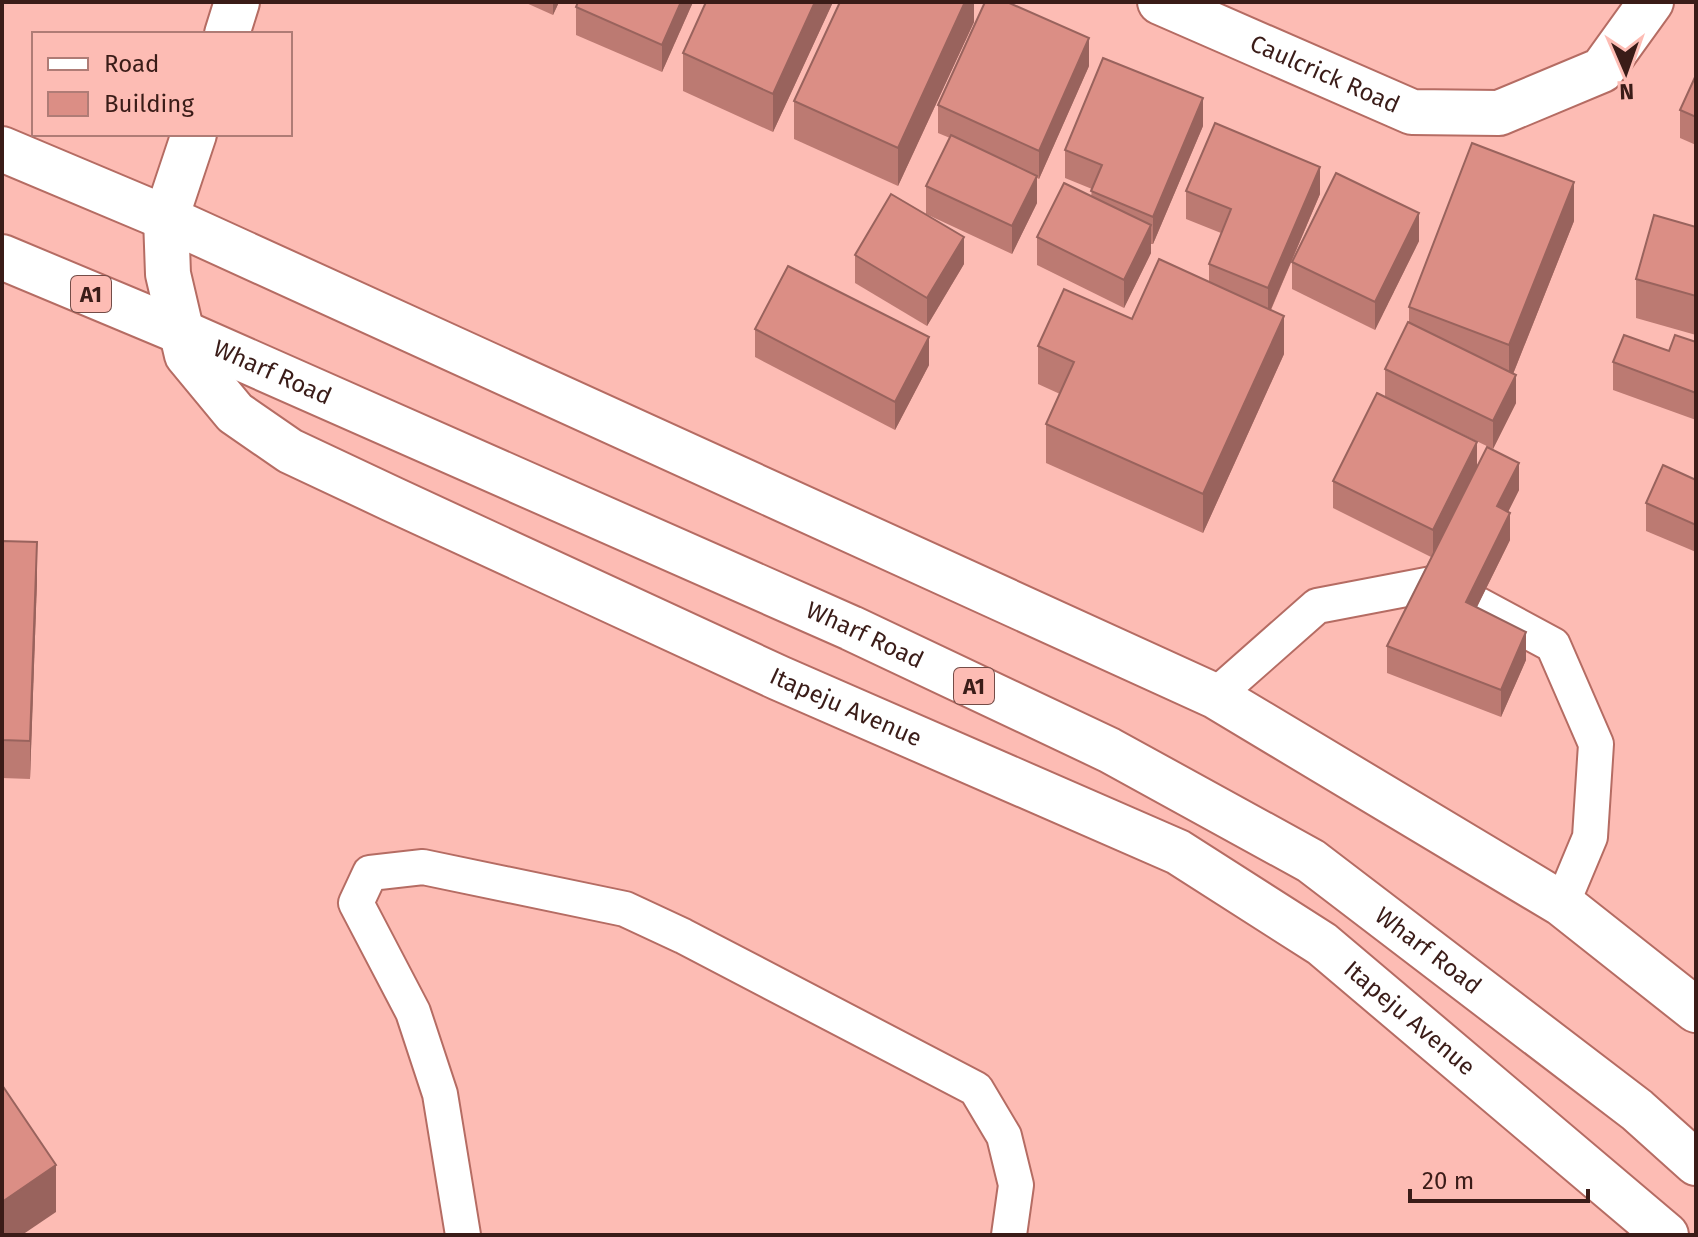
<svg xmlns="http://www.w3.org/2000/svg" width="1698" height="1237" font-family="'Fira Sans',sans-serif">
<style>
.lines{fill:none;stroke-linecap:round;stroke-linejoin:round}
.service-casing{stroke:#b56c63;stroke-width:38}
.minor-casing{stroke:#b56c63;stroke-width:48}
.primary-casing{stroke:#b56c63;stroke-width:48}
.service{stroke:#fff;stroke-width:34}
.minor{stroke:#fff;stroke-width:44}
.primary{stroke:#fff;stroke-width:44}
.wall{fill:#bc7a72}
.shaded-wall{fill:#99635d}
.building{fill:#db8e85;stroke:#99635d;stroke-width:2}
.labels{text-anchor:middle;stroke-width:6;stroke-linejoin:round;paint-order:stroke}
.shield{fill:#fdbcb4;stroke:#744c47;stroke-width:2}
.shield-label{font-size:22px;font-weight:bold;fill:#3a1c18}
.street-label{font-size:24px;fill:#3a1c18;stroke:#fdbcb4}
</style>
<rect width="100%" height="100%" fill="#fdbcb4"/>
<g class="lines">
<defs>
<g id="service">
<path d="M1477,604L1553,645L1596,744L1590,837L1562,904"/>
<path d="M1215,696L1317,606L1432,584"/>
<path d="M463,1235L440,1094L413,1012L356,903L370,873L423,867L625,909L683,936L976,1089L1004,1136L1016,1185L1009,1235"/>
</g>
<g id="minor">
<path id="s1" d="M1160,2L1412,112L1499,113L1602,70L1651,2"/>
<path d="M227,34L237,2"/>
<path id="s2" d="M194,134L166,218L168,274L187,355L235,413L290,451L392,499L779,678L1178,852L1322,944L1666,1235"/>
</g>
<g id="primary">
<path d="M2,149L166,218L1215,696L1562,904L1696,1010"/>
<path id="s3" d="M2,257L179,331L851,628L1109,750L1311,861L1637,1110L1696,1163"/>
</g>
</defs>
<use href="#service" class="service-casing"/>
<use href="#minor" class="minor-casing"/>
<use href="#primary" class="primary-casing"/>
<use href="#service" class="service"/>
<use href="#minor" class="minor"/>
<use href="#primary" class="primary"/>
</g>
<g class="wall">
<path d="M524,2H559L553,15Z"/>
<path d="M578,2H693L662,72L576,35V7Z"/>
<path d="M833,2L773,132L683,91V53Z"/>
<path d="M974,2V22L898,186L794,139V101Z"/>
<path d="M1089,66L1039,179L1037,178V203L1012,254L926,214V186L950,138L938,133V105Z"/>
<path d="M1696,75V145L1680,138V110Z"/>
<path d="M1203,126L1153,244H1151V253L1124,308L1037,265V237L1091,197L1092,189L1065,178V150Z"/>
<path d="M1186,191L1320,194L1271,310L1284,354L1203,533L1046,463V424L1060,394L1038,384V346L1132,319L1209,282V264L1221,233L1186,219Z"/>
<path d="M1574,221L1513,374L1516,403L1493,449L1385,397V369L1409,323V307Z"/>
<path d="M1696,227V335L1636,318V279Z"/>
<path d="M1419,241L1375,330L1292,289V262Z"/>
<path d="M855,255L964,264L927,326L855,283Z"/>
<path d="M755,329L929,365L895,430L755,357Z"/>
<path d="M1696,342V420L1613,390V362L1669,351Z"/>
<path d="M1477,467L1519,490L1508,512L1510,540L1477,607L1526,660L1501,717L1387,673V646L1431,557L1333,508V481Z"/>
<path d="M1696,480V552L1646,531V503Z"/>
<path d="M2,541L37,580L30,779L2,778Z"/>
</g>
<g class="shaded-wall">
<path d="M553,2H559L553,15Z"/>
<path d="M681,2H693L662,72V45Z"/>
<path d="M815,2H833L773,132V94Z"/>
<path d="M965,2H974V22L898,186V148Z"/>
<path d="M1089,38V66L1039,179V151Z"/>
<path d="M1203,98V126L1153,244V217Z"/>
<path d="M1320,167V194L1268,316V288Z"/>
<path d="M1037,176V203L1012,254V226Z"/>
<path d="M1574,182V221L1509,384V345Z"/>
<path d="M1419,213V241L1375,330V302Z"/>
<path d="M1151,225V253L1124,308V280Z"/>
<path d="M964,237V264L927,326V298Z"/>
<path d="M1284,316V354L1203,533V494Z"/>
<path d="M929,337V365L895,430V402Z"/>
<path d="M1516,375V403L1493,449V421Z"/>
<path d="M1477,442V470L1433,558V530Z"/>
<path d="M1519,463V490L1497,534V506Z"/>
<path d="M1510,513V540L1466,629V602Z"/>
<path d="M37,542V580L30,779V741Z"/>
<path d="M1526,632V660L1501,717V690Z"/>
<path d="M56,1165V1212L22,1235H2V1202Z"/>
</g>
<g class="building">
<path d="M578,2H681L662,45L576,7Z"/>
<path d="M706,2H815L773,94L683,53Z"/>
<path d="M840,2H965L898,148L794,101Z"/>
<path d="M985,2H1007L1089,38L1039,151L938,105Z"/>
<path d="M1103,58L1203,98L1153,217L1091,191L1102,165L1065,150Z"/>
<path d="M1696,75V117L1680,110Z"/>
<path d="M1215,123L1320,167L1268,288L1209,264L1231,209L1186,191Z"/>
<path d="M951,135L1037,176L1012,226L926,186Z"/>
<path d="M1472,143L1574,182L1509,345L1409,307Z"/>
<path d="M1336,173L1419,213L1375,302L1292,262Z"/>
<path d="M1064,183L1151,225L1124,280L1037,237Z"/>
<path d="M891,194L964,237L927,298L855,255Z"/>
<path d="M1654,215L1696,227V296L1636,279Z"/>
<path d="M1159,259L1284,316L1203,494L1046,424L1074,362L1038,346L1064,289L1132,319Z"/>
<path d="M788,266L929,337L895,402L755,329Z"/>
<path d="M1408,322L1516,375L1493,421L1385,369Z"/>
<path d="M1624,335L1669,351L1675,335L1696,342V393L1613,362Z"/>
<path d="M1377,393L1477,442L1433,530L1333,481Z"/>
<path d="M1487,447L1519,463L1497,506L1510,513L1466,602L1526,632L1501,690L1387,646Z"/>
<path d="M1663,465L1696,480V525L1646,503Z"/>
<path d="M2,541L37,542L30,741L2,740Z"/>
<path d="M2,1085L56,1165L2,1202Z"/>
</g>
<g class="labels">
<g class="shield">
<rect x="71" y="276" width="40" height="36" rx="6"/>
<rect x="954" y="668" width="40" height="36" rx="6"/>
</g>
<g class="shield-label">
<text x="91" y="302">A1</text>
<text x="974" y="694">A1</text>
</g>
<g class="street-label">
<text dy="8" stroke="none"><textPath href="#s1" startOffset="180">Caulcrick Road</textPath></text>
<text dy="8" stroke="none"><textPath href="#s3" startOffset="294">Wharf Road</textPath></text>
<text dy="8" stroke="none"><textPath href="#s3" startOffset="942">Wharf Road</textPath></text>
<text dy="8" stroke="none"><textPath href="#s2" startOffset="982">Itapeju Avenue</textPath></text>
<text dy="8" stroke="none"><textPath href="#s3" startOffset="1590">Wharf Road</textPath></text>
<text dy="8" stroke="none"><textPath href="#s2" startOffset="1630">Itapeju Avenue</textPath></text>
</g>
</g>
<rect width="1698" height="1237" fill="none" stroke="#3a1c18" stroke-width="8"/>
<rect x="32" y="32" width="260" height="104" fill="#fdbcb4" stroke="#af7c76" stroke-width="2"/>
<rect x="48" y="58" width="40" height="12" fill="#ffffff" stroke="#af7c76" stroke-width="2"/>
<text x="104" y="72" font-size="24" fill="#3a1c18">Road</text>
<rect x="48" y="92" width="40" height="24" fill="#db8e85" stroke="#af7c76" stroke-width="2"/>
<text x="104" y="112" font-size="24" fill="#3a1c18">Building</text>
<g transform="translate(1626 72) rotate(178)" stroke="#fdbcb4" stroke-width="6" paint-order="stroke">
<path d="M0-6L14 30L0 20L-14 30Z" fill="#3a1c18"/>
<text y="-12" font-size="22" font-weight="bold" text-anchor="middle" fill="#3a1c18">N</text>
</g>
<path d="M1410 1189v12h178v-12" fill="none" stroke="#3a1c18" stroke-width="4"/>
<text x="1422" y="1189" font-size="24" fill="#3a1c18" stroke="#fdbcb4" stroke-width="6" paint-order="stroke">20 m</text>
</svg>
